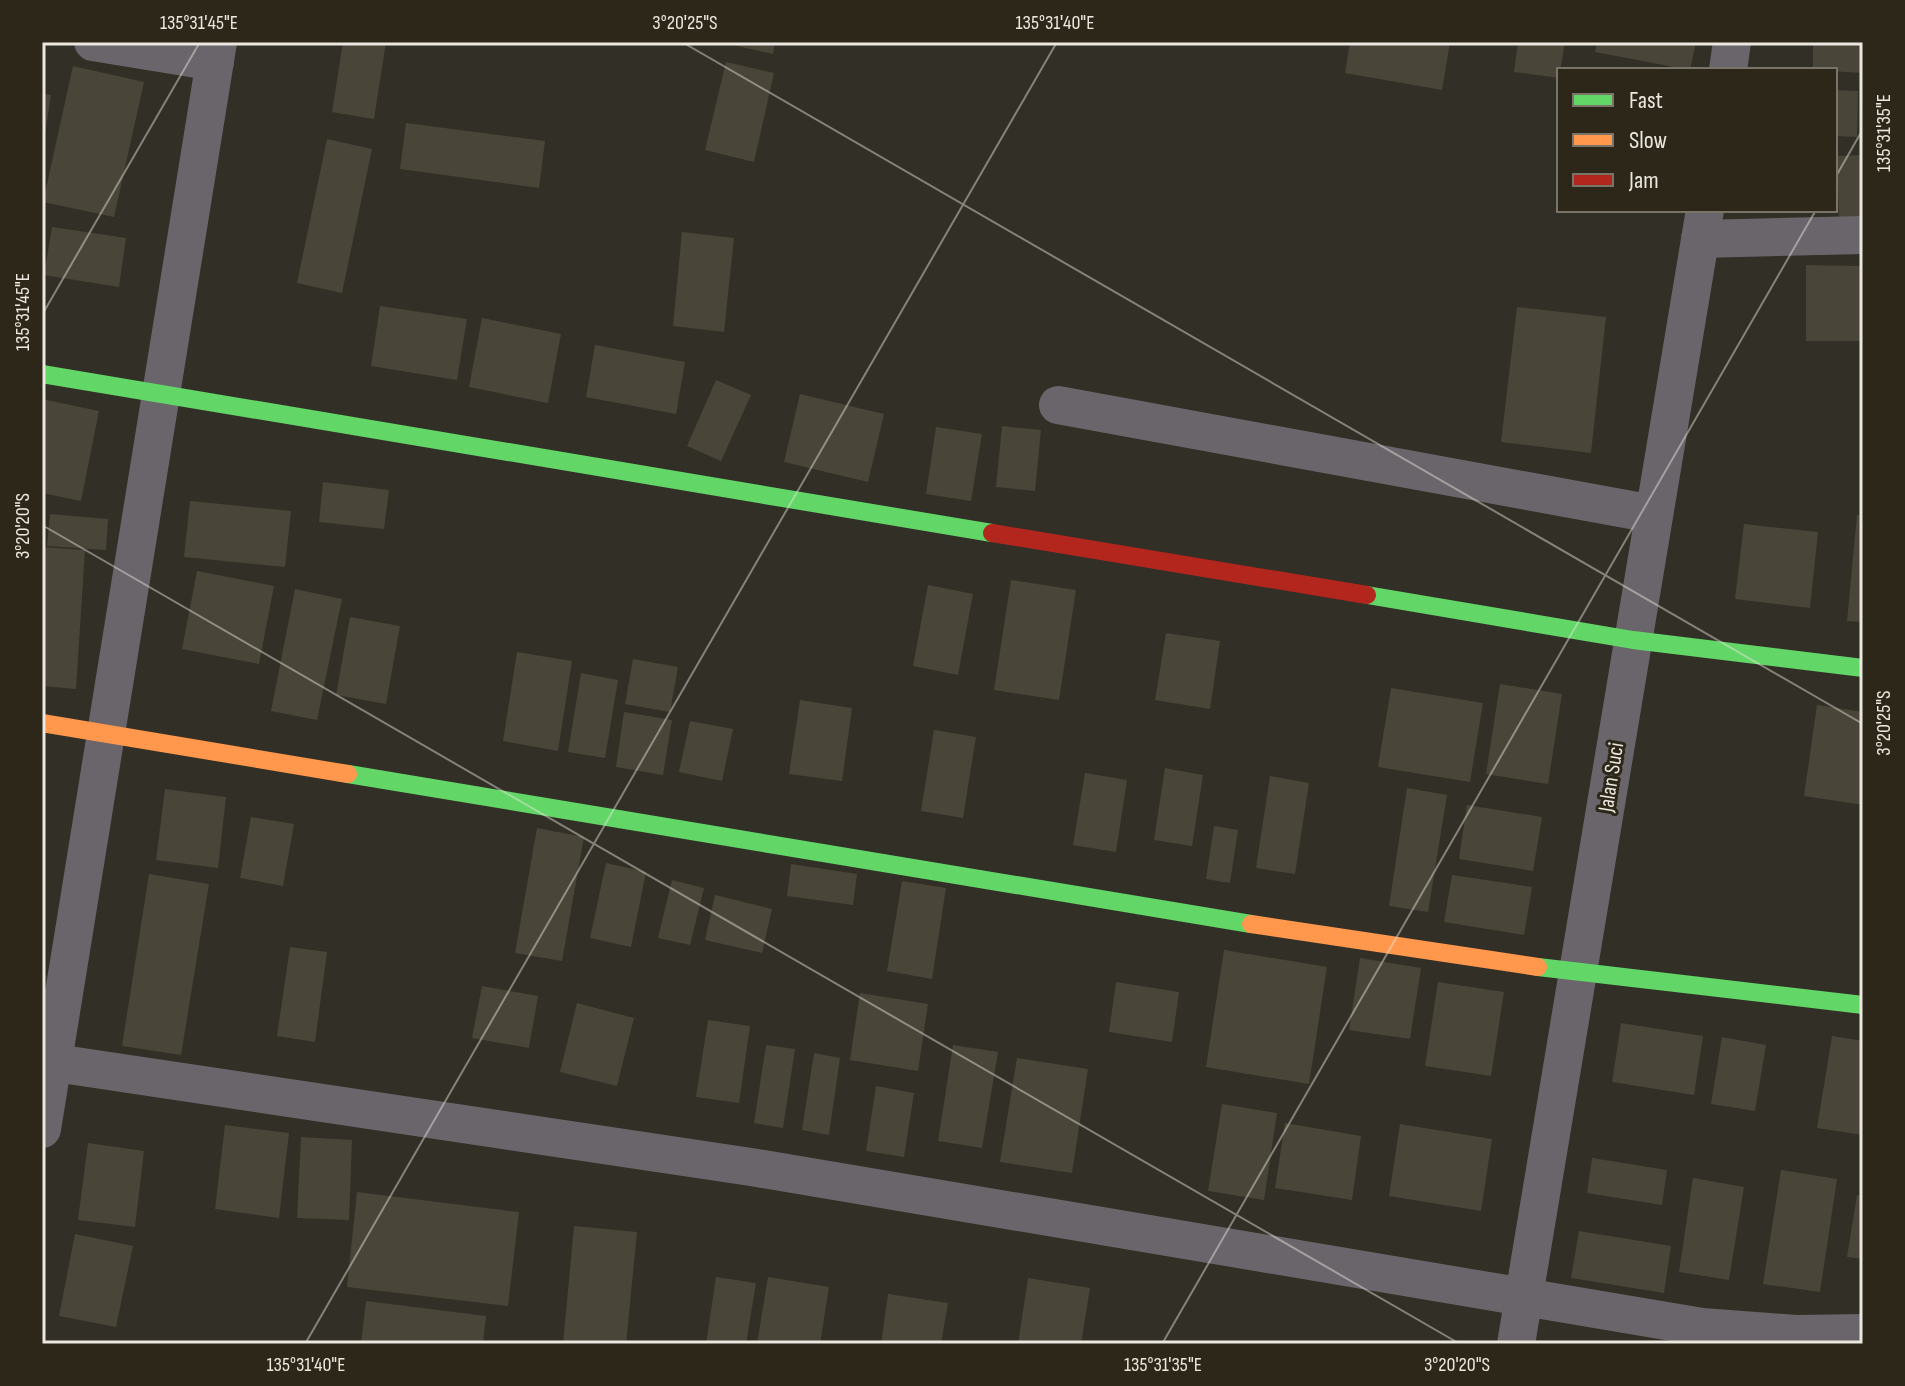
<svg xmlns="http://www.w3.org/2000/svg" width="1905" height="1386" font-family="'Sofia Sans Condensed',sans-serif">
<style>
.building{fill:#494538}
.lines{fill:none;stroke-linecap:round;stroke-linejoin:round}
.street{stroke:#6a656a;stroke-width:38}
.fast{stroke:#63d668;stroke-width:18}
.slow{stroke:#ff974d;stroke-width:18}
.jam{stroke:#b3261e;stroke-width:18}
.ticks{fill:none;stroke:#ece8df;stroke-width:2;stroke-opacity:0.45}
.labels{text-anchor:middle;stroke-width:6;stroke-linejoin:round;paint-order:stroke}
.street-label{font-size:22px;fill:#ece8df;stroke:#2c2718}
.neatline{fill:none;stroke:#ece8df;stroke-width:3}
.ticks-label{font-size:20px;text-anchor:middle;fill:#ece8df}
</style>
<rect width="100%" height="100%" fill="#322f26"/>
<g class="building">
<path d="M343,42H386L374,119L332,112Z"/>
<path d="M719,42H775L773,54Z"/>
<path d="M1350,42H1450L1442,90L1345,73Z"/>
<path d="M1518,42H1565L1559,78L1514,72Z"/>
<path d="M1597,42H1696L1690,70L1595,52Z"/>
<path d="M1813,42H1863V73L1813,70Z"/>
<path d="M726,62L774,73L754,162L705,150Z"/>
<path d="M73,66L144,82L114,217L43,202Z"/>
<path d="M1835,90L1858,91L1857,137L1835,136Z"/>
<path d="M42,93L51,95L44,141H42Z"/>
<path d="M406,123L545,141L539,188L400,169Z"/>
<path d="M327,139L372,149L342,293L297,283Z"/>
<path d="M1863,155V218L1839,219L1837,156Z"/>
<path d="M52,227L126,238L119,287L44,275Z"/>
<path d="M682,232L734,238L724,332L673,326Z"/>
<path d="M1806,265L1863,266V341H1806Z"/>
<path d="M380,306L467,319L457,380L371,366Z"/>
<path d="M1517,307L1606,317L1591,453L1501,442Z"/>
<path d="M482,318L561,334L548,403L469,387Z"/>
<path d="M595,345L685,362L676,414L586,397Z"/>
<path d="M716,380L751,395L721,461L687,446Z"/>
<path d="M800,394L884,414L868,482L784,462Z"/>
<path d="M42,399L99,411L81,501L42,493Z"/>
<path d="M1002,426L1041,430L1035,491L996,487Z"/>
<path d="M936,427L982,434L971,501L926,494Z"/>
<path d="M323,482L389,490L384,529L319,522Z"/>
<path d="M190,501L291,511L285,567L184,557Z"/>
<path d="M50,514L108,519L106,550L47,546Z"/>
<path d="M1857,515L1863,516V622L1847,621Z"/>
<path d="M1744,524L1818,532L1810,608L1735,599Z"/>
<path d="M42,547L85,550L76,689L42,686Z"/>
<path d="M197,571L274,586L259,664L182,649Z"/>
<path d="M1011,580L1076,590L1059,700L994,690Z"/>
<path d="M928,585L973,594L958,675L913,666Z"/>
<path d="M295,589L342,599L317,720L271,711Z"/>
<path d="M350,617L400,626L386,704L336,695Z"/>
<path d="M1166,633L1220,641L1210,709L1155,700Z"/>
<path d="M517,652L572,661L558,751L503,741Z"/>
<path d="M633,659L678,667L670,712L625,704Z"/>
<path d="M581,673L618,680L605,758L568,752Z"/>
<path d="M1500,684L1562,694L1548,784L1486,774Z"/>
<path d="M1391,688L1483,703L1470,782L1378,767Z"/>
<path d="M800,700L852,708L842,781L789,774Z"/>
<path d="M1817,705L1863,712V805L1804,796Z"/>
<path d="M624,712L672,720L663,775L616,767Z"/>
<path d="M690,721L733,729L722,781L679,772Z"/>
<path d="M934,730L976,737L963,818L921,811Z"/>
<path d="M1165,768L1203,775L1192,846L1154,840Z"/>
<path d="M1085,773L1127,780L1116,852L1073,845Z"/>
<path d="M1270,776L1309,783L1295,874L1256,868Z"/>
<path d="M1407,788L1447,795L1428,912L1389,906Z"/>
<path d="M165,789L226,797L218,868L156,860Z"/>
<path d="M1467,805L1542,817L1533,871L1459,859Z"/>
<path d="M251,817L294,824L283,886L240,878Z"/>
<path d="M1214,826L1238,830L1230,883L1206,879Z"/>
<path d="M537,828L584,837L562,961L515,953Z"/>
<path d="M606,863L646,872L631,947L590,938Z"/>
<path d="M791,864L857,874L853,905L787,896Z"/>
<path d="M149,874L209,884L181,1055L122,1046Z"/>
<path d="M1452,875L1532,887L1524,935L1444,922Z"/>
<path d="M672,880L704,888L690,945L658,938Z"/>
<path d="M902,881L946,888L932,979L887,971Z"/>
<path d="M715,895L772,909L762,953L705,940Z"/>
<path d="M290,947L327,952L315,1042L277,1036Z"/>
<path d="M1224,950L1327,967L1309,1084L1206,1067Z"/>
<path d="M1360,958L1421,968L1410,1039L1349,1030Z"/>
<path d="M1116,982L1179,992L1172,1042L1109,1032Z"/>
<path d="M1438,982L1504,992L1491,1076L1425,1066Z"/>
<path d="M482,986L538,996L529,1048L472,1038Z"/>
<path d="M860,993L928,1004L918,1071L850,1060Z"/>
<path d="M577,1003L634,1018L617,1086L560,1072Z"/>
<path d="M708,1020L750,1026L739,1103L696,1097Z"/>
<path d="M1621,1023L1703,1036L1694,1095L1612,1082Z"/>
<path d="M1832,1036L1863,1041V1135L1817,1128Z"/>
<path d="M1722,1037L1766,1045L1755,1111L1711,1104Z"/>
<path d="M766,1045L795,1049L783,1128L754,1123Z"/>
<path d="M953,1045L998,1052L982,1148L938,1141Z"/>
<path d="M814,1053L840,1058L829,1135L802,1130Z"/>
<path d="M1017,1058L1088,1069L1072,1173L1000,1162Z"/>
<path d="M876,1086L914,1093L904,1157L866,1151Z"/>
<path d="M1222,1104L1277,1113L1264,1200L1208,1191Z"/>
<path d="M1285,1123L1361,1136L1352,1200L1275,1188Z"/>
<path d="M1400,1124L1492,1139L1481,1211L1389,1196Z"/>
<path d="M225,1125L289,1133L279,1218L215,1209Z"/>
<path d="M301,1137L352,1140L349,1220L297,1218Z"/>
<path d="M88,1143L144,1151L135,1227L78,1220Z"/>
<path d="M1592,1158L1667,1170L1662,1205L1587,1193Z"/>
<path d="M1781,1170L1837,1179L1820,1292L1763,1284Z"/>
<path d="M1693,1178L1744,1187L1729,1280L1679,1272Z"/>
<path d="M357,1192L519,1212L508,1306L347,1287Z"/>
<path d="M1857,1195L1863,1196V1259L1847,1257Z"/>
<path d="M574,1226L637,1232L626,1344H563Z"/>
<path d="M1579,1231L1671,1246L1664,1293L1571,1278Z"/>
<path d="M75,1234L133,1246L116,1327L59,1316Z"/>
<path d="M716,1277L756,1283L746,1344H706Z"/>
<path d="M768,1277L829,1287L820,1344H757Z"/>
<path d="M1028,1278L1090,1288L1081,1344H1018Z"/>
<path d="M888,1294L948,1303L941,1344H881Z"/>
<path d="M366,1301L486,1316L483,1344H361Z"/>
</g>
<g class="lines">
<g class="street">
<path d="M93,42L215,62"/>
<path d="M1728,70L1732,42"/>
<path d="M1700,239L1863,235"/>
<path d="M1058,405L1653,514"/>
<path d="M42,1061L751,1167L1702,1327L1796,1334L1863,1333"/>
<path d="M42,1129L218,42"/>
<path d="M1516,1344L1705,210"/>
</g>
<g class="fast">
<path d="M42,374L992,533"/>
<path d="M1367,595L1633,640L1863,668"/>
<path d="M348,774L1251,924"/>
<path d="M1538,967L1863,1005"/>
</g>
<g class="slow">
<path d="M42,723L348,774"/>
<path d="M1251,924L1538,967"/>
</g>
<path class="jam" d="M992,533L1367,595"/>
</g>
<path class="ticks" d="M682,42L1863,724M1835,178L1863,129M42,315L200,42M42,525L1460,1344M305,1344L1057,42M1162,1344L1816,210"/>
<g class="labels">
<g class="street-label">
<text transform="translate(1610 777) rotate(-81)" y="8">Jalan Suci</text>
</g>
</g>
<rect width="1905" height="1386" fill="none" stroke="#2c2718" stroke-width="88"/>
<rect x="1557" y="68" width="280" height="144" fill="#2c2718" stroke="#797468" stroke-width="2"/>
<rect x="1573" y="94" width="40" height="12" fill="#63d668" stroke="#797468" stroke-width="2"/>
<text x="1629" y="108" font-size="24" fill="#ece8df">Fast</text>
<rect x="1573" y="134" width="40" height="12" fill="#ff974d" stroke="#797468" stroke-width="2"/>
<text x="1629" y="148" font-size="24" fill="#ece8df">Slow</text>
<rect x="1573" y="174" width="40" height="12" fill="#b3261e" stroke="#797468" stroke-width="2"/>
<text x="1629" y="188" font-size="24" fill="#ece8df">Jam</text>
<rect x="44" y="44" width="1817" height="1298" class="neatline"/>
<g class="ticks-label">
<text x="199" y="29">135°31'45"E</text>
<text x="685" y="29">3°20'25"S</text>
<text x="1055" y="29">135°31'40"E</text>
<text transform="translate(1883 133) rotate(-90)" y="7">135°31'35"E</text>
<text transform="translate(22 312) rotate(-90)" y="7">135°31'45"E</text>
<text transform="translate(22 526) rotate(-90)" y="7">3°20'20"S</text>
<text transform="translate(1883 723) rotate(-90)" y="7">3°20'25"S</text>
<text x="306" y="1371">135°31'40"E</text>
<text x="1163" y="1371">135°31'35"E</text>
<text x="1457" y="1371">3°20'20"S</text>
</g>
</svg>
